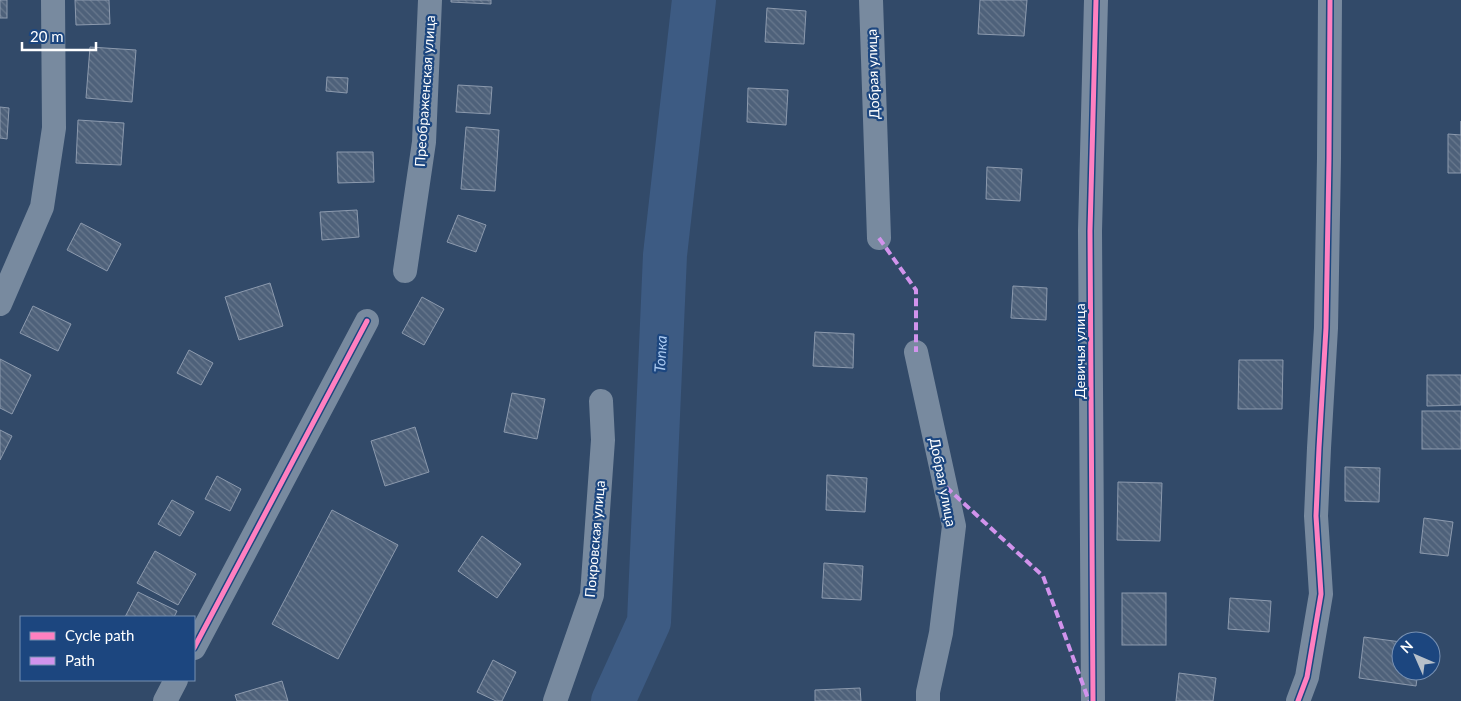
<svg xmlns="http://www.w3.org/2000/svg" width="1461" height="701" font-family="Lato,sans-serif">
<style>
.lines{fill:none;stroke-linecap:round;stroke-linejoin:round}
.river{stroke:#3d5b83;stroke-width:44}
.building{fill:url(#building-back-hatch);stroke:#8c9aae}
.minor{stroke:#788a9f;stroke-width:24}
.quiet{stroke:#d193ec;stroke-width:4;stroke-dasharray:8 4;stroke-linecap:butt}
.cycleway-casing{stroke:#1c467f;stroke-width:8}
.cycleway{stroke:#ff80c0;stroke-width:5}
.labels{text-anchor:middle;stroke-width:4.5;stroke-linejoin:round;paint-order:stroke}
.street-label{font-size:14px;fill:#fff;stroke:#1c467f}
.water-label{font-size:15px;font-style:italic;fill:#abcaf1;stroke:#1c467f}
</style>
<defs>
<pattern id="building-back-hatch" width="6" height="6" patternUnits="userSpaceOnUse" patternTransform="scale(1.25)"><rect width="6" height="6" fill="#4e617a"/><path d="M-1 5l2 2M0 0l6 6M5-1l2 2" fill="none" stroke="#69798e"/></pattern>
</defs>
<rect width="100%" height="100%" fill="#324a69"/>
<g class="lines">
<path class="river" d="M613,701L649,622L665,255L694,0"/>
</g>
<g class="building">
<rect x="0" y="0" width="7" height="18"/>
<path d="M75,0H109L110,24L76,25Z"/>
<path d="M451,0H491V4L451,2Z"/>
<path d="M980,0H1027L1024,36L978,34Z"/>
<path d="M767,8L806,11L804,44L765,42Z"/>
<path d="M90,47L136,50L132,102L86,98Z"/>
<path d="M327,77L348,78L347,93L326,91Z"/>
<path d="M458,85L492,87L490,114L456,112Z"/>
<path d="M748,88L788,90L786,125L747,122Z"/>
<path d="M0,107L9,108L7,139L0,138Z"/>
<path d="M78,120L124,123L121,165L76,163Z"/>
<path d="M1461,121V173H1448V134L1461,135Z"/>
<path d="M466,127L499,130L495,191L461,189Z"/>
<path d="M337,152H373L374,182L338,183Z"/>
<path d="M987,167L1022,169L1020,201L986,199Z"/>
<path d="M357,210L359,237L322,240L320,212Z"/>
<path d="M458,215L486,225L476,252L447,242Z"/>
<path d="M81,223L121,244L107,271L67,250Z"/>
<path d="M270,283L283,326L239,340L225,297Z"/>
<path d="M1013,286L1047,288L1046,320L1011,318Z"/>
<path d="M422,297L444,309L424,345L402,333Z"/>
<path d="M33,306L71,324L58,351L20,333Z"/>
<path d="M815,332L854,334L853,368L813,366Z"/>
<path d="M189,350L213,363L201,385L177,373Z"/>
<path d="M0,359L31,375L12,414L0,408Z"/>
<path d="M1239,360H1283L1282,409H1238Z"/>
<path d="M1427,375H1461V405L1427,406Z"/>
<path d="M512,393L545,399L537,439L504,432Z"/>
<rect x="1422" y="411" width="39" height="38"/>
<path d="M415,427L429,472L385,486L371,441Z"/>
<path d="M0,430L12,436L0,460Z"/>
<path d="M1345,467L1380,468L1379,502L1345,501Z"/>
<path d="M827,475L867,478L865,512L826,510Z"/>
<path d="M217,476L241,489L230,511L205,499Z"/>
<path d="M1118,482L1162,483L1160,541L1117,540Z"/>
<path d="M172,500L194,512L180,536L158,524Z"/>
<path d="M332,510L398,545L338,659L272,624Z"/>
<path d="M1424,518L1453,522L1448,556L1420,553Z"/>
<path d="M482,536L521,564L497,598L458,571Z"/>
<path d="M155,551L196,574L178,605L137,583Z"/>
<path d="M824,563L863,566L861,600L822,598Z"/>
<path d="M138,592L177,611L174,617H125Z"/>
<rect x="1122" y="593" width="44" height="52"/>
<path d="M1230,598L1271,601L1269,632L1228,629Z"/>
<path d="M1364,637L1401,642V671H1418L1416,686L1359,678Z"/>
<path d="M493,660L516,672L502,701H496L477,692Z"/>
<path d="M1179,673L1216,678L1213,701H1176Z"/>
<path d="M282,681L288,701H237L235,695Z"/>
<path d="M860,688L861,701H815V690Z"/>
</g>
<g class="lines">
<g class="minor">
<path d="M871,0L879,238"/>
<path d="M405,271L424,142L430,0"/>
<path d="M0,304L42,207L54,128L53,0"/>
<path d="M916,352L954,526L941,633L928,692V701"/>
<path d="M194,648L367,321"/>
<path d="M165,701L176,680"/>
<path d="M555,701L592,595L603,440L601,401"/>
<path d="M1093,701L1090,231L1096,0"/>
<path d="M1298,701L1307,677L1321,594L1316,516L1319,448L1326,328L1329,158L1330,0"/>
</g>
<g class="quiet">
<path d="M879,238L916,290V352"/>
<path d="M946,487L1043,576L1089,701"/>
</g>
<defs>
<g id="cycleway">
<path d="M194,648L367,321"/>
<path d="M1093,701L1090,231L1096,0"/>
<path d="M1298,701L1307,677L1321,594L1316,516L1319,448L1326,328L1329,158L1330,0"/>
</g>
</defs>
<use href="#cycleway" class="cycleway-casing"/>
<use href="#cycleway" class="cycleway"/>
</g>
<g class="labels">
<g class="street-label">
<text transform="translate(873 74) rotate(-92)" y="5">Добрая улица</text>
<text transform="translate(425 91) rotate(-86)" y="5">Преображенская улица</text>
<text transform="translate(1080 351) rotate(-90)" y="5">Девичья улица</text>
<text transform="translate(943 482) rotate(79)" y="5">Добрая улица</text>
<text transform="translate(595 539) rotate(-85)" y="5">Покровская улица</text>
</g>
<g class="water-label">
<text transform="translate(661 354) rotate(-87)" y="5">Топка</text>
</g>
</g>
<rect x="20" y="616" width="175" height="65" fill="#1c467f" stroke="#7790b2"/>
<rect x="30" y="632" width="25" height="8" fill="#ff80c0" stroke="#7790b2"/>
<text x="65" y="641" font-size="15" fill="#ffffff">Cycle path</text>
<rect x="30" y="657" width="25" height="8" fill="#d193ec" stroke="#7790b2"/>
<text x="65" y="666" font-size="15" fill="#ffffff">Path</text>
<g transform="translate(1416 656) rotate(315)"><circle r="24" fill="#1c467f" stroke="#7790b2"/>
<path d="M0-4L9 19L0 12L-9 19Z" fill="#b7c0ca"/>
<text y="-8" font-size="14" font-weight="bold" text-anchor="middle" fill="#ffffff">N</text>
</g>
<path d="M22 42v8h74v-8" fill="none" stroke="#ffffff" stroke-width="2.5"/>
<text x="30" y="42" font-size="15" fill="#ffffff" stroke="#1c467f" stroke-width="4" paint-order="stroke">20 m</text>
</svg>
